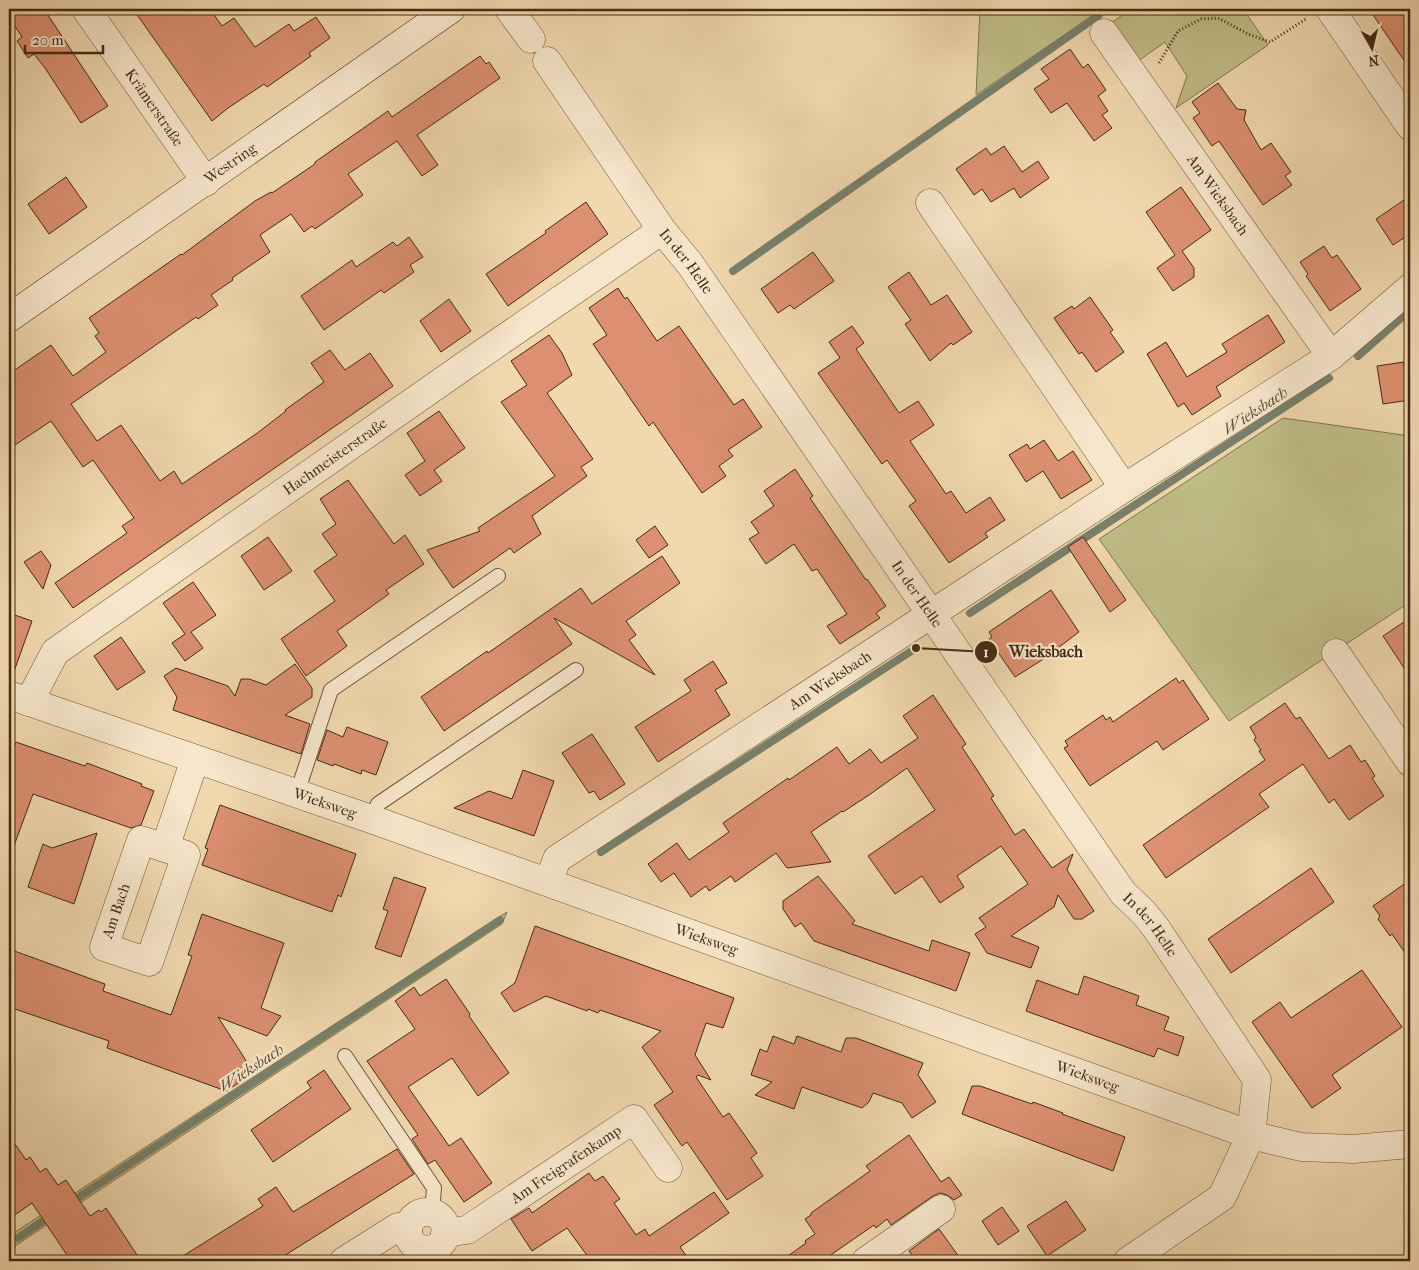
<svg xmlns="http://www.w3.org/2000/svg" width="1419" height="1270" font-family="'IM FELL French Canon',serif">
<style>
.green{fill:#c0bd87;stroke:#82744d}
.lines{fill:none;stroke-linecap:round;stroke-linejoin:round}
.stream{stroke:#79816c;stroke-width:8}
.building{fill:#dc9071;stroke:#452a13}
.service-casing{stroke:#70563a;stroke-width:16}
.minor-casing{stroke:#70563a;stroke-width:29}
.tertiary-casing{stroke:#70563a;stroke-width:29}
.secondary-casing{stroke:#452a13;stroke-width:29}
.path{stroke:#452a13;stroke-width:3;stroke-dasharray:1 2.5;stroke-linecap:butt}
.service{stroke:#f6e6cb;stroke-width:14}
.minor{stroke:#f6e6cb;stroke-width:28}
.tertiary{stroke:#f6e6cb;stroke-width:28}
.secondary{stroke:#f6e6cb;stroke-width:28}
.labels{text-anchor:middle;stroke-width:4.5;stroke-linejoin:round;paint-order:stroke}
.street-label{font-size:15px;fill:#452a13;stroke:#f6e6cb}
.water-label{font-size:16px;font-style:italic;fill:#5a4e38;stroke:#f6e6cb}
.leader{fill:none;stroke:#452a13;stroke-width:2}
.callout-dot{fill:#452a13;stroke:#f6e6cb;stroke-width:2}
.mark-label{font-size:15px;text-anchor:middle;font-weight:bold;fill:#fff}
.callout-label{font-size:16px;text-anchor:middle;font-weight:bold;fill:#452a13;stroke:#f6e6cb;stroke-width:4.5;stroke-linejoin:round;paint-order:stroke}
</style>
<rect width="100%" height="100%" fill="#f1d8af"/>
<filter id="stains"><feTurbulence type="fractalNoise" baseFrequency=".004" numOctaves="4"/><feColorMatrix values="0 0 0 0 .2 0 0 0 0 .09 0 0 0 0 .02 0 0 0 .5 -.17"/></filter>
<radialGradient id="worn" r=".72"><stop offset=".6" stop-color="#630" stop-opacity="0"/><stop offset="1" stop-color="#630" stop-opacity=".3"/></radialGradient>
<g class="green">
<path d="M980,9H1095V14L976,95Z"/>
<path d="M1131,9H1243L1268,45L1176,108L1187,76L1165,42L1134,64L1108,25Z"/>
<path d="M1283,418L1410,436V602L1229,721L1099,539Z"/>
<path d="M507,912L502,924L15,1246L9,1236Z"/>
</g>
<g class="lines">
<g class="stream">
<path d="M733,271L1099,15V9"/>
<path d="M1358,356L1410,310"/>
<path d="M970,613L1329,378"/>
<path d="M601,852L916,648"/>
<path d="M70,1203L500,920"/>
<path d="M18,1238L52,1215"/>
</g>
</g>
<g class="building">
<path d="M9,9H44L108,106L81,123L45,68L34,54L28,58L17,41L22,37L9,17Z"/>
<path d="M133,9H210L222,26L234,18L255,47L289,24L294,31L316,17L330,38L309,53L311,56L267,87L264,84L228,108L212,121Z"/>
<path d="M1369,9H1410V69L1386,34Z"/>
<path d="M1070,49L1083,68L1088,64L1106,90L1098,96L1108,111L1102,115L1112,128L1094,141L1067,103L1051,113L1034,89L1049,79L1041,69Z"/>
<path d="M480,56L486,64L489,62L500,78L417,135L438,165L422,176L397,141L348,174L363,195L315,229L312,226L304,232L291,214L260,235L270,252L232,278L233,280L211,295L218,305L198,319L196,317L71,404L97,441L121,425L160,481L174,471L182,484L256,434L286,411L285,410L324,382L311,363L330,350L345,370L370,353L393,386L73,608L55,583L127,533L122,526L134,518L93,460L83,467L51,421L9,449V374L51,345L73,376L106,352L95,336L99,333L89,318L181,254L182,255L255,201L271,192L272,193L315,164V162L388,111L392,117Z"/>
<path d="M1218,83L1237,109L1246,110L1244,120L1261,150L1271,143L1291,172L1285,176L1292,185L1263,205L1219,141L1212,146L1193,118L1200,113L1192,102Z"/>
<path d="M1004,146L1022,172L1038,161L1049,178L1020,198L1014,188L991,202L982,189L974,195L956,169L986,148L991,155Z"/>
<path d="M66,177L87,207L49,234L28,204Z"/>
<path d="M1181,187L1211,230L1182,251L1194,268V277L1173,291L1157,268L1175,255L1146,212Z"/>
<path d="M1410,196V234L1393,245L1376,219Z"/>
<path d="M586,202L608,234L508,306L486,274L546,233L545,231Z"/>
<path d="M409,237L423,257L410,265L414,272L384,293L381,290L324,330L301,296L352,260L356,267L393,242L397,246Z"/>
<path d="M1324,246L1332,258L1337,255L1361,289L1330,311L1306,276L1308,274L1300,262Z"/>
<path d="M813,252L834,281L794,309L790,305L778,313L761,289Z"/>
<path d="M909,272L931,305L947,295L972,332L953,345L951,343L930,361L905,324L911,320L888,287Z"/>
<path d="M618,288L625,299L627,297L657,341L679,326L734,405L743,399L762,427L728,450L733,456L719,466L726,476L702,493L653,422L649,426L593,344L607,335L589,308Z"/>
<path d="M1090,297L1113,330L1110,332L1124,352L1096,372L1082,352L1079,354L1054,318L1072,306L1074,309Z"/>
<path d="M449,299L471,331L441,352L420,321Z"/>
<path d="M1268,315L1285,342L1216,387L1221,396L1192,415L1184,403L1178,407L1147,354L1166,342L1187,377L1227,352L1222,344Z"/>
<path d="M852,326L864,343L856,349L899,413L918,401L934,425L910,441L946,494L951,491L966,513L990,497L1005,520L985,533L988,537L949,563L909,506L916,501L887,460L882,464L818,373L840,358L829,342Z"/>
<path d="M549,335L562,353L572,375L547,393L593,459L581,467L587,476L532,516L541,534L514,553L510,548L453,588L427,550L480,531L478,528L555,476L501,402L527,385L511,361Z"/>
<path d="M1404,362V366L1410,365V400L1383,404L1377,366Z"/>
<path d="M439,411L465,448L434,470L442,481L420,496L405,475L425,461L407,433Z"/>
<path d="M1044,440L1058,461L1073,451L1092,480L1061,499L1043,471L1026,482L1009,455L1027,444L1030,449Z"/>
<path d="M795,469L813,496L810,498L866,580L867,579L886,606L876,613L880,618L840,644L827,626L847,614L817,569L812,571L794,544L766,564L749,539L759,533L751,522L774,506L764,491Z"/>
<path d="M348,480L394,544L405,535L424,564L386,590L389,594L337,631L347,646L306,676L281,639L335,601L314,571L337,555L322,534L336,524L320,499Z"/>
<path d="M655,526L668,545L649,558L636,540Z"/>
<path d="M268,537L292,571L264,590L241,556Z"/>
<path d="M1083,537L1126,600L1110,612L1068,547Z"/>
<path d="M41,551L51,565L43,589L24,562Z"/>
<path d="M662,556L680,583L626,621L636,635L629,640L655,675L554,618L572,644L444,731L421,697L487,651L488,653L581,588L592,604Z"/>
<path d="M193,582L216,615L191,632L203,648L185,661L172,643L185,634L163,603Z"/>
<path d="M1051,590L1079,632L1042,660L1015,677L989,639L992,637L989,632Z"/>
<path d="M9,613L32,621L12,677L9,676Z"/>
<path d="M1410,618V677L1383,636Z"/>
<path d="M121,637L145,672L117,690L94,656Z"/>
<path d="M713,661L727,683L715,690L730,715L658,762L635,727L691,691L684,680Z"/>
<path d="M295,664L312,688V697L285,715L310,724L301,754L173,710L177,697L164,676L176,668L228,686L235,696L241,679H249L266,685Z"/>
<path d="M1176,678L1179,683L1183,680L1209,719L1163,750L1157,741L1090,786L1064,748L1068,746L1065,741L1103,715L1106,720L1110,717L1113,722Z"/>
<path d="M933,695L966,744L962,747L994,796L991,798L1015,835L1024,829L1052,868L1073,854L1067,870L1094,911L1082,919H1074L1058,895L1054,907L1011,936L1039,947L1031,968L987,953L975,934L986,927L979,918L1028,884L1001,846L957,876L964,887L940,903L922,876L895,894L868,856L935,810L907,768L869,795L843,812L842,811L811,832L831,862L787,868L776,853L735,882L731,876L709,891L706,886L691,897L674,873L661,882L648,864L677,843L689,860L729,832L723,823L788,778L789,780L837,747L849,764L870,749L881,763L918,738L903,716Z"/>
<path d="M1285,703L1296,719L1300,717L1329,759L1350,745L1361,762L1365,760L1375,776L1372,778L1384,796L1349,820L1334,799L1329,803L1303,764L1259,794L1269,807L1166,878L1143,845L1265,760L1259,751L1261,750L1254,740L1256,737L1250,727Z"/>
<path d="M347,727L388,742L376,775L362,770L361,774L334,764L333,766L317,760L327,730L343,737Z"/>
<path d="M592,734L625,784L600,800L594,791L589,793L562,753Z"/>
<path d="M16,742L85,766L87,763L142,784L141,786L154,791L141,825L131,828L33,794L11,854H9V761Z"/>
<path d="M523,770L554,781L534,836L454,808L489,791L512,799Z"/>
<path d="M220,805L356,854L341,897L338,895L332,912L202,865L208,849L205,848Z"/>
<path d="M97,833L74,904L28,887L43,844L52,848Z"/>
<path d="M1311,868L1334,902L1231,973L1208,939Z"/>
<path d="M818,876L855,921L852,924L929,951L932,940L970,953L956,991L814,941L801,923L795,927L783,909V901Z"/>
<path d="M394,877L426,888L401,957L375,948L388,911L383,909Z"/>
<path d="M1410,880V960L1392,934L1390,936L1378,919L1380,916L1373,906Z"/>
<path d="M202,914L284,943L261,1008L281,1016L267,1036L218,1017L254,1073L226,1091L107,1048L109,1041L9,1007V949L105,984L103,991L171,1015L192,956L188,955Z"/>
<path d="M535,926L734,998L723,1028L706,1023L695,1055L711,1080L698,1075L696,1077L723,1117L729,1113L757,1153L751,1158L763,1176L727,1200L687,1142L682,1146L654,1105L673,1092L642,1047L661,1031L600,1010L598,1013L588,1009L587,1011L546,996L514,1012L501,993L515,983Z"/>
<path d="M1362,970L1402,1027L1332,1075L1341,1088L1312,1108L1252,1022L1280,1002L1291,1018Z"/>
<path d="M1084,976L1139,996L1136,1005L1169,1017L1164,1030L1184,1037L1178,1056L1158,1048L1154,1057L1026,1011L1037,980L1078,995Z"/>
<path d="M446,979L470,1014L469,1016L509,1073L478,1096L452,1058L408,1087L449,1146L461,1138L492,1183L464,1202L435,1160L428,1164L412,1139L418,1135L367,1061L415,1029L395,1001L414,987L420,996Z"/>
<path d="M773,1036L794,1044L797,1036L841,1052L846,1038H856L923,1063L918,1075L936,1102L912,1118L902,1103L873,1093L869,1102L862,1108L802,1087L794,1109L755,1095L772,1082L751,1075L760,1049L767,1052Z"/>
<path d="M324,1070L351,1109L273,1162L251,1130L311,1088L307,1082Z"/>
<path d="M972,1086H980L1032,1104L1033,1102L1063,1113L1062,1114L1125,1137L1113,1171L962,1114Z"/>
<path d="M9,1135L26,1160L30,1157L40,1172L46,1168L58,1185L66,1180L90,1216L99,1210L101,1212L106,1208L141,1261H71L32,1203L9,1219Z"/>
<path d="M909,1135L941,1182L949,1177L962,1195L954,1200L947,1195L940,1193L933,1196L891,1225L887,1219L876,1228L874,1225L822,1261H781L806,1243L805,1241L815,1234L805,1219L811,1215V1213L870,1171L866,1166Z"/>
<path d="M397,1149L414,1174L276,1261H175L263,1206L258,1199L276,1187L293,1212Z"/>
<path d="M589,1173L595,1181L603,1176L620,1199L614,1203L636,1235L645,1229L649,1236L714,1192L729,1213L680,1247L690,1261H591L567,1228L532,1251L511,1219L529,1208L532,1213Z"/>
<path d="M1066,1201L1086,1230L1047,1256L1027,1226Z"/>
<path d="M1002,1207L1019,1231L998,1245L982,1221Z"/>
<path d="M939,1229L962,1261H916L909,1251Z"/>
</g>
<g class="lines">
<defs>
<g id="service">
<path d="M297,793L331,690L498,576"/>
<path d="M371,819L378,804L576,670"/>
<path d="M345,1056L434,1188L432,1213"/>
</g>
<g id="minor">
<path id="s1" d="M86,9L206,182"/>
<path d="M509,9L531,39"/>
<path d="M1330,9L1410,126"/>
<path id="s2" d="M1104,33L1331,356"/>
<path id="s3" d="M547,61L662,230L690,264L1123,893L1144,913L1156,928L1257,1080L1251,1135L1222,1197L1128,1261"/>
<path d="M930,203L1124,488"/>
<path d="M1336,653L1410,762"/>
<path id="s4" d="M29,702L55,652L467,364L662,230"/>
<path d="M141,840L186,855L149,962L104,947Z"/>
<path d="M165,848L195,759"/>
<path id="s5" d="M548,882L557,859L1124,488L1331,356L1410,288"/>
<circle cx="427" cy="1231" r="19"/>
<path id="s6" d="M445,1233L467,1230L634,1119L668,1168"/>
<path d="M344,1261L398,1227L408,1230"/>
<path d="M866,1261L941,1209"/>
</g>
<g id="tertiary">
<path id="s7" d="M9,695L371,819L1251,1135L1301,1147L1353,1149L1410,1144"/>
</g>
<g id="secondary">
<path id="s8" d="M9,318L451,9"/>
</g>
</defs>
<use href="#service" class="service-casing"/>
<use href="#minor" class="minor-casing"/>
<use href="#tertiary" class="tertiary-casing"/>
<use href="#secondary" class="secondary-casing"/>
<path class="path" d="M1159,63L1178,31L1201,19L1218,18L1248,34L1270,42L1306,19"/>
<use href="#service" class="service"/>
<use href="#minor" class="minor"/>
<use href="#tertiary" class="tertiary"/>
<use href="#secondary" class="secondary"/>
</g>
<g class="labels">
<g class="street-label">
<text dy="5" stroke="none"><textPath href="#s1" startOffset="120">Krämerstraße</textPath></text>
<text dy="5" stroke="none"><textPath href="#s8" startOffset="270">Westring</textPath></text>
<text dy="5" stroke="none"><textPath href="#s2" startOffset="198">Am Wieksbach</textPath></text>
<text dy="5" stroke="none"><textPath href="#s3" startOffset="244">In der Helle</textPath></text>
<text dy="5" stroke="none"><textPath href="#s4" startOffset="398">Hachmeisterstraße</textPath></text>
<text dy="5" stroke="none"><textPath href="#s3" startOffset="649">In der Helle</textPath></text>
<text dy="5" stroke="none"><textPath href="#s5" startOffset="351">Am Wieksbach</textPath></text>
<text dy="5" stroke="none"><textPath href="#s7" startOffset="334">Wieksweg</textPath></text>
<text transform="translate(116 911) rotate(-71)" y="5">Am Bach</text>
<text dy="5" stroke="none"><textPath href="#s3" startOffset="1054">In der Helle</textPath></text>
<text dy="5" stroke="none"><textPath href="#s7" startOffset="739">Wieksweg</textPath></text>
<text dy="5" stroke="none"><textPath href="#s7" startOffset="1144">Wieksweg</textPath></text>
<text dy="5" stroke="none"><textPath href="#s6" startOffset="141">Am Freigrafenkamp</textPath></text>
</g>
<g class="water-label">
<text transform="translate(1255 410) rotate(-33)" y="6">Wieksbach</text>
<text transform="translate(251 1067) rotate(-33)" y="6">Wieksbach</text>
</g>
</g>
<path class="leader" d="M916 648L986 652"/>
<g class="callout-dot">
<circle cx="916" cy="648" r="5"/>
<circle cx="986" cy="652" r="12"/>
</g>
<g class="mark-label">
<text x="986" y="657">1</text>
</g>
<g class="callout-label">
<text x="1046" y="657">Wieksbach</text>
</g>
<rect width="1419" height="1270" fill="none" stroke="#f1d8af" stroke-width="30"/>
<rect x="10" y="10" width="1399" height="1250" fill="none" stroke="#452a13" stroke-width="2.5"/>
<rect x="15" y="15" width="1389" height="1240" fill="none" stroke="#452a13"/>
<g transform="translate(1372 48) rotate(172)" stroke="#f6e6cb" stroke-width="4" paint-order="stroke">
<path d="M0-4L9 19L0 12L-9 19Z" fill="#452a13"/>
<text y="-8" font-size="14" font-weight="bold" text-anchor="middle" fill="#452a13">N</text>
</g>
<path d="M25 45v8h78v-8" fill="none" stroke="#452a13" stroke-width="2.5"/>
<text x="32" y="45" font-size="15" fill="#452a13" stroke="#f6e6cb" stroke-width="4" paint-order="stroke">20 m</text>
<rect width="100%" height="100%" filter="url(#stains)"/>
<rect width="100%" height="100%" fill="url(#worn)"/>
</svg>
